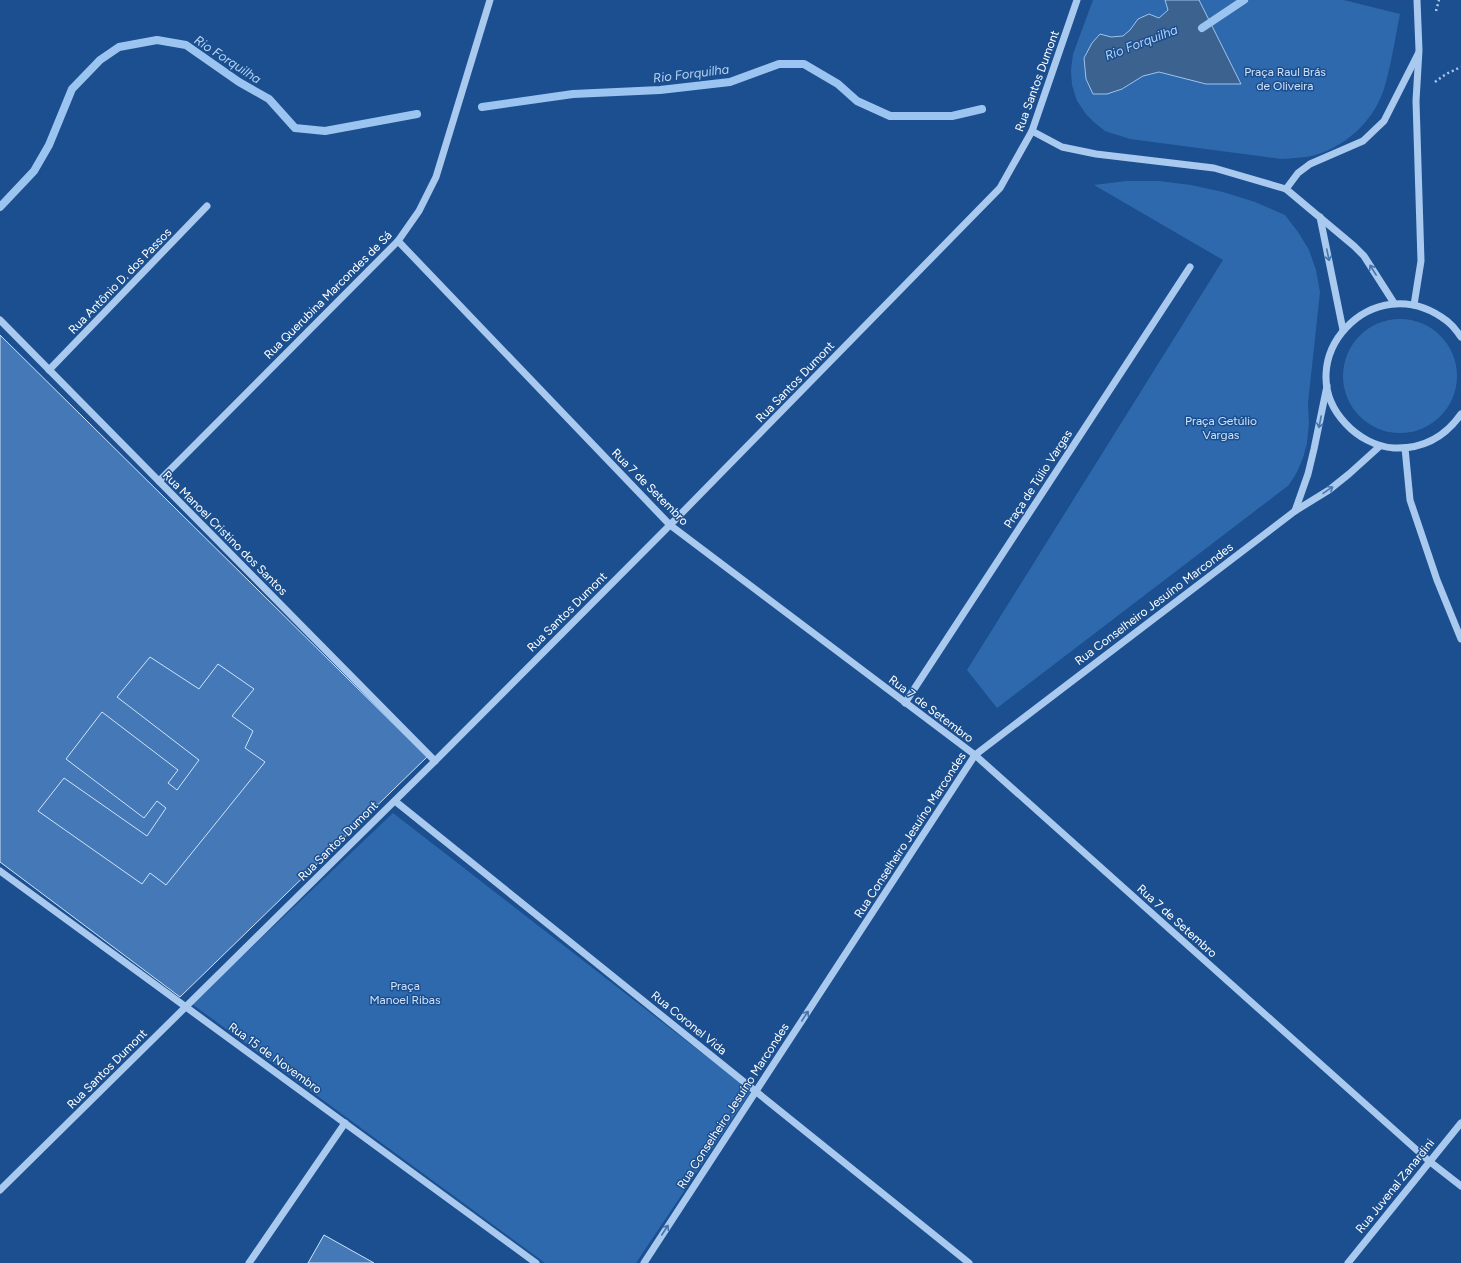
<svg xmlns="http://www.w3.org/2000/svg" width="1461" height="1263" font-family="Figtree,sans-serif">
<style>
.green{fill:#2e69ad}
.water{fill:#3c6290;stroke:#9cc4f0}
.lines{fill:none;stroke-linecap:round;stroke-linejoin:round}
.stream{stroke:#9cc4f0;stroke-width:8}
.building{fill:#4478b7;stroke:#cfe3fa}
.path{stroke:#a9c9ee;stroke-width:2.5;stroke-dasharray:2 3;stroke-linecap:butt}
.minor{stroke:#a9c9ee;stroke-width:7}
.oneway{stroke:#4674ac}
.labels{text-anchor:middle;stroke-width:3;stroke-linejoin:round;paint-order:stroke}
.park-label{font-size:12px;fill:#cfe3fa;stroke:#1b4f8f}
.street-label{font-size:12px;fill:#fff;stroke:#1b4f8f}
.water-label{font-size:13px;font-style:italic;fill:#b5d3f5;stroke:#1b4f8f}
</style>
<rect width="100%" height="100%" fill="#1b4f8f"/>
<g class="green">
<path d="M1093,0H1344L1400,14C1395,39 1391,67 1383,92C1372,122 1346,146 1315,155C1305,158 1293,158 1282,159L1130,139L1105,131L1095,123L1086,114L1077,101L1072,85L1071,70L1073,54Z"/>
<path d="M1126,181H1159L1191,185L1223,192L1255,202L1285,215L1298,232L1309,250L1316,270L1320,292L1308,403L1309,423L1307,443L1303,458L1297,472L1289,485L997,708L967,670L1223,260L1094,185Z"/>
<circle cx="1400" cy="376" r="57"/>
<path d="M393,813L751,1091L636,1263H545L192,1004Z"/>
</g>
<path class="water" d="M1165,0H1199L1241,84H1206L1159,72L1143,76L1122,89L1107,94H1093L1086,79L1084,58L1092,43L1100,34L1111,37L1123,36L1130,30L1138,19L1149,14L1159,18L1168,10Z"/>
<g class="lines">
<g class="stream">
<path d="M1202,28L1244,0"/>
<path d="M482,107L573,94L660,90L730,82L779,64H804L838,84L857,101L890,116H952L982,109"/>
<path d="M0,207L34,171L49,145L72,89L100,60L119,47L157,40L186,45L239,82L269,99L295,128L325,131L417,114"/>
</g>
</g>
<g class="building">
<path d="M0,335L427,757L180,997L0,862Z"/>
<path d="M150,657L199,689L218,664L254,689L232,716L253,731L245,748L265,762L166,885L150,873L142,884L38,811L64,778L147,836L166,808L157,801L144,818L66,759L102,712L178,770L168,783L177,790L199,760L117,697Z"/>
<path d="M324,1235L374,1263H308Z"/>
</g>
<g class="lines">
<g class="path">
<path d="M1436,11L1439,0"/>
<path d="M1435,82L1446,74L1461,67"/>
</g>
<g class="minor">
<path d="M1032,131L1062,147L1096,154L1214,168L1286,189L1354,246L1364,256L1394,303"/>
<path d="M1286,189L1298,173L1310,164L1363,141L1384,121L1418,54"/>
<path d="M1320,217L1343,330"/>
<path d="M398,241L670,525L975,755L1429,1161L1461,1186"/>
<path d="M1414,305L1421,261L1416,101L1419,50L1417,0"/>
<path d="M0,320L435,761"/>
<path d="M1461,337C1457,331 1452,325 1447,321C1373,264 1286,361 1346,424C1358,437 1376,447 1394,448C1422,449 1445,437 1461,414"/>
<path d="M49,370L207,206"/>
<path d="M1405,448L1410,500L1437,580L1461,639"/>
<path d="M159,481L398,241L419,211L436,177L490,0"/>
<path d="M1295,511L1308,474L1314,449L1327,386"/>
<path d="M905,703L1190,267"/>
<path d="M395,801L969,1263"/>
<path d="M0,871L536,1263"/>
<path d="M0,1190L435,761L670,525L1000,188L1032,131L1077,0"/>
<path d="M249,1263L345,1123"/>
<path d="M644,1263L975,755L1295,511L1329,490L1349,474L1380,446"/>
<path d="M1348,1263L1461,1123"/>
</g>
</g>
<defs><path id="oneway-shaft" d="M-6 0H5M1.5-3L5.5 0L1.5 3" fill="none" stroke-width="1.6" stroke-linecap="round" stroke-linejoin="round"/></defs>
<g class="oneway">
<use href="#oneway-shaft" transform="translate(1328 255) rotate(78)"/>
<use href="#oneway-shaft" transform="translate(1373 270) rotate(-122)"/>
<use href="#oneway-shaft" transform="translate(1320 422) rotate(101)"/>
<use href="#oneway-shaft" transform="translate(1328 490) rotate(-34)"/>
<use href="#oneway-shaft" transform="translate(805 1016) rotate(-57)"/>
<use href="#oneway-shaft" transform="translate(665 1230) rotate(-57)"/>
</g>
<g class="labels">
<g class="park-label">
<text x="1285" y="76">Praça Raul Brás<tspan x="1285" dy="14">de Oliveira</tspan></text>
<text x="1221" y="425">Praça Getúlio<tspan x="1221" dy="14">Vargas</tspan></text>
<text x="405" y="990">Praça<tspan x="405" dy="14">Manoel Ribas</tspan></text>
</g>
<g class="street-label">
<text transform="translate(1037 81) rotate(-70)" y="4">Rua Santos Dumont</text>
<text transform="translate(120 281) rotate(-46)" y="4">Rua Antônio D. dos Passos</text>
<text transform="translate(328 295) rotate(-45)" y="4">Rua Querubina Marcondes de Sá</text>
<text transform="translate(795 382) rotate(-46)" y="4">Rua Santos Dumont</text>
<text transform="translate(1038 479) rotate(-57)" y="4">Praça de Túlio Vargas</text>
<text transform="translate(650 487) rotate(45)" y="4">Rua 7 de Setembro</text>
<text transform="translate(225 533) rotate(45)" y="4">Rua Manoel Cristino dos Santos</text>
<text transform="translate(1154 604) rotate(-37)" y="4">Rua Conselheiro Jesuíno Marcondes</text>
<text transform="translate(567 612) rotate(-45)" y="4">Rua Santos Dumont</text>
<text transform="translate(931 709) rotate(37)" y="4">Rua 7 de Setembro</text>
<text transform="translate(910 835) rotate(-57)" y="4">Rua Conselheiro Jesuíno Marcondes</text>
<text transform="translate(338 841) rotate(-45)" y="4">Rua Santos Dumont</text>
<text transform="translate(1177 921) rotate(42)" y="4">Rua 7 de Setembro</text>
<text transform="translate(689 1023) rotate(39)" y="4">Rua Coronel Vida</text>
<text transform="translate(275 1058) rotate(36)" y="4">Rua 15 de Novembro</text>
<text transform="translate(107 1069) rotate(-45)" y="4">Rua Santos Dumont</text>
<text transform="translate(733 1106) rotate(-57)" y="4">Rua Conselheiro Jesuíno Marcondes</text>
<text transform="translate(1395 1186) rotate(-51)" y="4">Rua Juvenal Zanardini</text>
</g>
<g class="water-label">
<text transform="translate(1141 42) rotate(-21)" y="5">Rio Forquilha</text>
<text transform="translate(228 59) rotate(33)" y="5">Rio Forquilha</text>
<text transform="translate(691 73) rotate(-7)" y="5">Rio Forquilha</text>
</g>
</g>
</svg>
